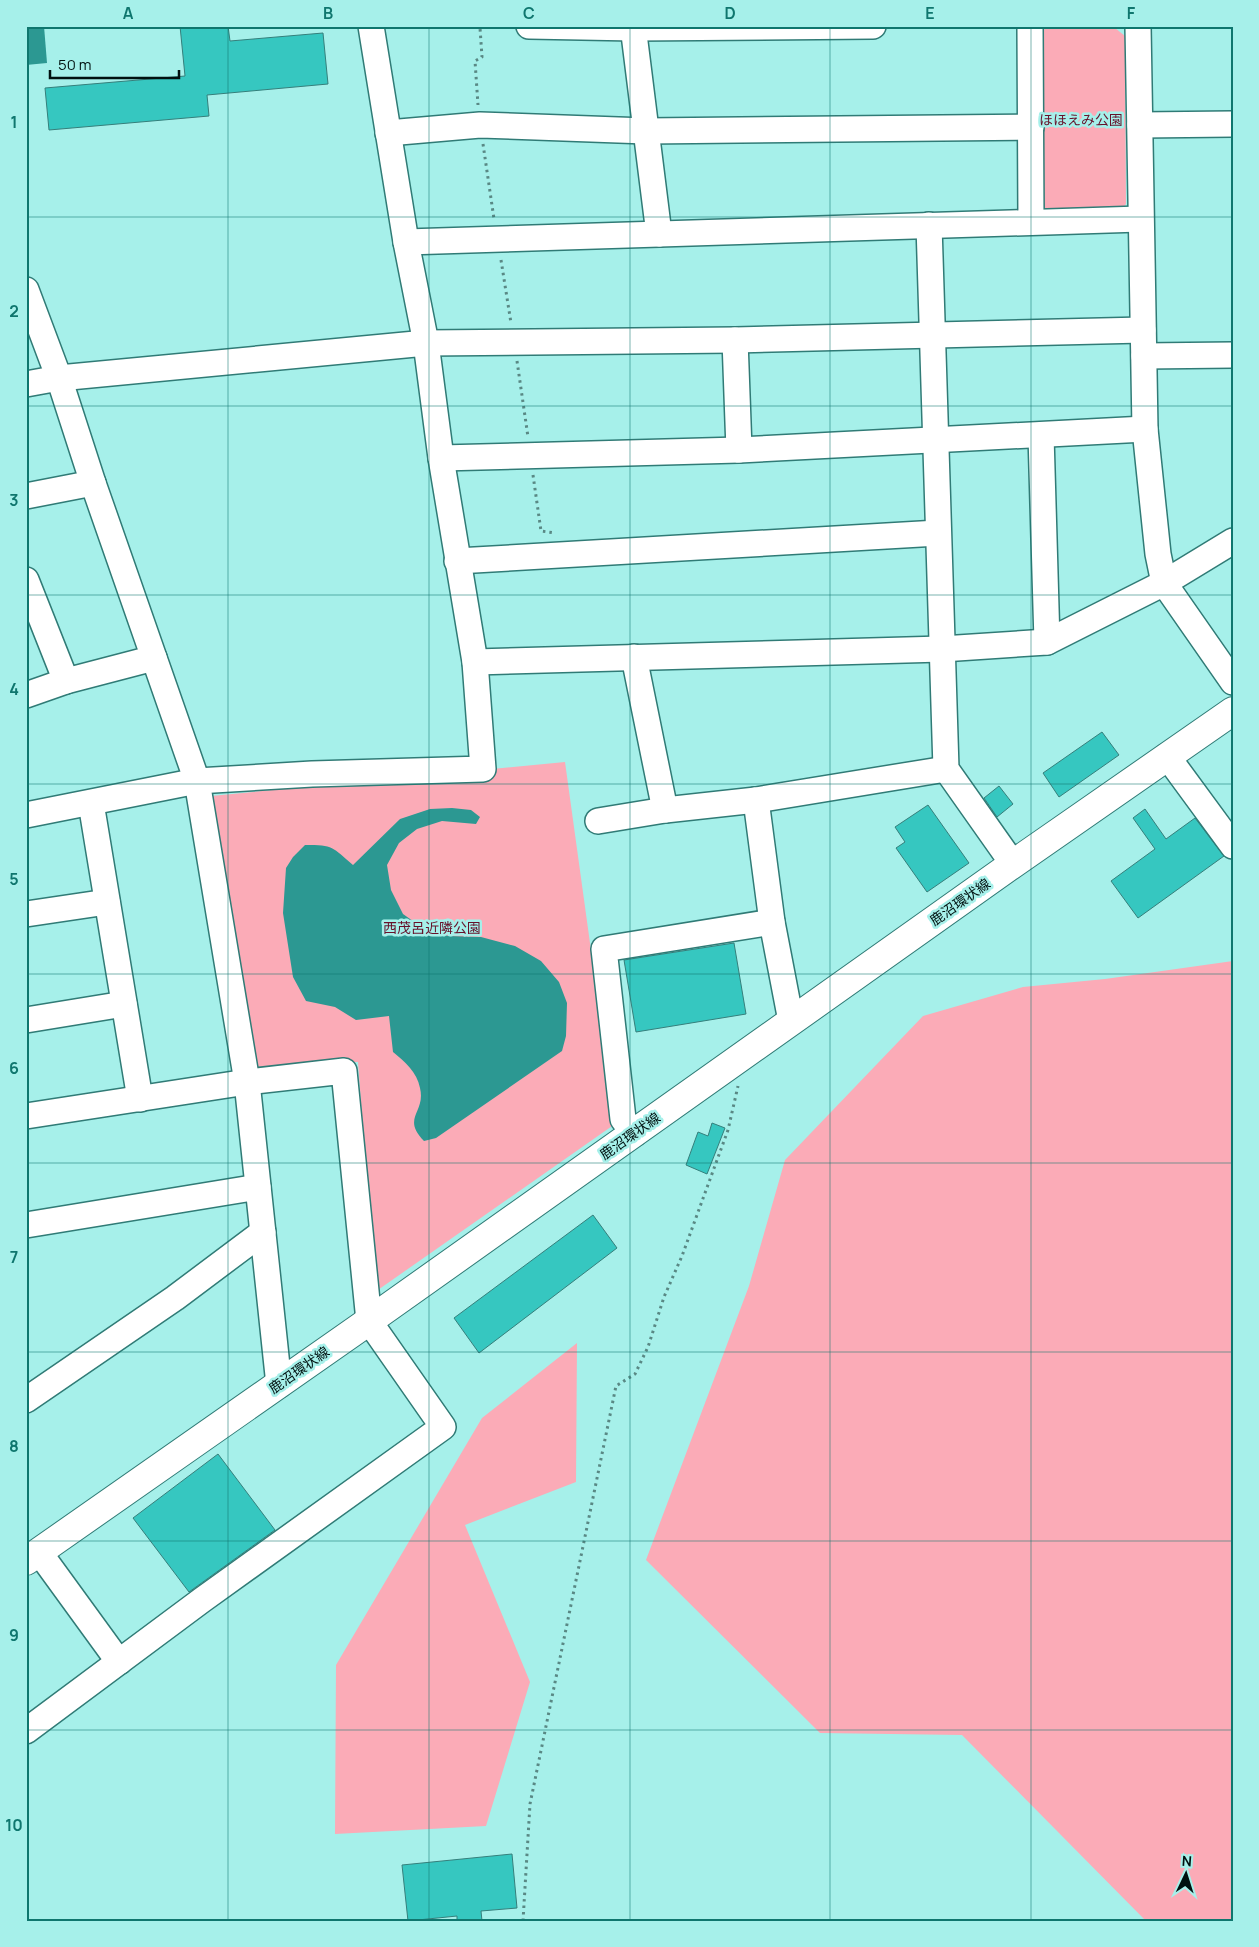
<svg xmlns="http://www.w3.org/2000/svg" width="1259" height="1947" font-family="Manrope,'Noto Sans JP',sans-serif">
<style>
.green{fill:#fbabb7}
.water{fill:#2c9892}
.building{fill:#36c7c0;stroke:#357f7b}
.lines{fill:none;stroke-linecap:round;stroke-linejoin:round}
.minor-casing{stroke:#307b76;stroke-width:28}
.major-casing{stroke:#307b76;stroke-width:30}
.path{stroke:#598884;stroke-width:3;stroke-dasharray:2.5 4;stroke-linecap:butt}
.minor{stroke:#fff;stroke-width:25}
.major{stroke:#fff;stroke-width:28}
.grid{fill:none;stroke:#0f766e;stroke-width:1;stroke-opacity:0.55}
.labels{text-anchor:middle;stroke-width:5;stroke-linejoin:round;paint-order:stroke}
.park-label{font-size:14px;fill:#67112a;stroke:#a6f0ea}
.street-label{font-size:14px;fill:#001110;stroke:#a6f0ea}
.neatline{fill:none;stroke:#0f766e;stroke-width:2}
.grid-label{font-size:16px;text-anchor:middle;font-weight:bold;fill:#0f766e}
</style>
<rect width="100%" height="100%" fill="#a6f0ea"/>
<g class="green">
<path d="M1046,28H1115L1125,36L1126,204L1119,212L1046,213L1035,204L1037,36Z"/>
<path d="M565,762L615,1124L375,1292L358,1062L254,1067L211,796Z"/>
<path d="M1233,961V1921H1146L962,1735L820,1733L646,1560L749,1286L785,1160L923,1016L1023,987L1105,979Z"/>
<path d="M577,1343L576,1482L465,1525L530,1682L486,1826L335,1834L336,1665L482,1418Z"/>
</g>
<g class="water">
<path d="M44,26L47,63L26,65V27Z"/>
<path d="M452,808L471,810L480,817L476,824L442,821L417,829L399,843L387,865L391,890L403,914L427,931L449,936L481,937L515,946L541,961L559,982L567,1003L566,1036L562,1051L436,1138L424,1141C401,1117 426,1113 420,1088C417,1072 405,1062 393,1052L389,1016L356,1020L335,1007L306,1001L293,977L283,913L286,868L293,857L305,845C334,845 332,847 353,865L400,819L430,809Z"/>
</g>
<g class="building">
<path d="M180,26H228L230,41L323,33L328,84L207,95L209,116L49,130L45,88L185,76Z"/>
<path d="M1102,732L1119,755L1059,797L1043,773Z"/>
<path d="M999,786L1013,804L997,817L984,798Z"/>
<path d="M928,805L969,863L927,892L896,848L905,842L895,827Z"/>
<path d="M1145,809L1166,839L1195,818L1224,856L1138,918L1111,881L1155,849L1133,818Z"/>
<path d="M734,943L746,1014L636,1032L624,960Z"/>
<path d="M712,1123L725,1128L707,1174L686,1165L698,1132L708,1136Z"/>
<path d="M593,1215L617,1248L479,1353L454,1318Z"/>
<path d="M218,1454L275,1530L189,1592L133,1518Z"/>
<path d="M512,1854L517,1908L481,1911L482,1921H457V1916L408,1921L402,1865Z"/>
</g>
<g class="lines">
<defs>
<g id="minor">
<path d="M529,26L634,28L873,26"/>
<path d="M633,26L659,234"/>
<path d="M1030,26L1031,222"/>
<path d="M1138,26L1145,429L1158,554L1164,583L1233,682"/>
<path d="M1140,125L1233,124"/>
<path d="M388,133L480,125L646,131L1031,127"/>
<path d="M929,225L946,769L1013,864"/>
<path d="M406,242L1140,219"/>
<path d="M26,290L59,378L93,483L197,781L247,1082L279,1385"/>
<path d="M735,340L739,450"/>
<path d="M1144,356L1233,355"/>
<path d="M26,384L59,378L426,343L735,340L1143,330"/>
<path d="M1041,435L1047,642"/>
<path d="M441,458L739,450L1145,429"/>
<path d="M26,496L93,483"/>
<path d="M457,561L938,533"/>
<path d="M26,580L66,681"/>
<path d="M634,657L665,810"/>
<path d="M475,662L942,649L1047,642L1164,583L1233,541"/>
<path d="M26,695L66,681L154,658"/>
<path d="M1167,756L1233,846"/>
<path d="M756,800L772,922L791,1021"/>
<path d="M91,803L140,1099"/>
<path d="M26,815L197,781L312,774L483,769L475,662L441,458L426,343L406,242L371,26"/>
<path d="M598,821L665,810L756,800L946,769"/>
<path d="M26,914L107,902"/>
<path d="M26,1020L124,1004"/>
<path d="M26,1116L247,1082L344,1071L369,1321L443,1427L202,1600L26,1731"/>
<path d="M634,1134L623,1119L604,949L772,922"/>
<path d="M26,1225L258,1187"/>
<path d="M26,1400L175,1298L263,1232"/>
<path d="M39,1552L119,1662"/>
</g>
<path id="major" d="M26,1561L369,1321L1013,864L1233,711"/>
</defs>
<use href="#minor" class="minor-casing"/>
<use href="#major" class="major-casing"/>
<g class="path">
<path d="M475,26L480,28L482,57L475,61L478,105"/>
<path d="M483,144L494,219"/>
<path d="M501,260L511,323"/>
<path d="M517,361L528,437"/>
<path d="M533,475L541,531L555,533"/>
<path d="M523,1921L530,1804L616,1386L635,1374L648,1347L664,1297L682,1256L728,1130L738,1086"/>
</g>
<use href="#minor" class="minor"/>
<use href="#major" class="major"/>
</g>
<path class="grid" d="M228,26V1921M429,26V1921M630,26V1921M830,26V1921M1031,26V1921M26,217H1233M26,406H1233M26,595H1233M26,784H1233M26,974H1233M26,1163H1233M26,1352H1233M26,1541H1233M26,1730H1233"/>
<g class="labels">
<g class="park-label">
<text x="1081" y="125">ほほえみ公園</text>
<text x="432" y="933">西茂呂近隣公園</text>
</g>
<g class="street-label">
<text transform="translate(960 902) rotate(-35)" y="5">鹿沼環状線</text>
<text transform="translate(630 1136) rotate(-35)" y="5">鹿沼環状線</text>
<text transform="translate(299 1370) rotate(-35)" y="5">鹿沼環状線</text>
</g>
</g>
<rect width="1259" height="1947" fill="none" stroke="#a6f0ea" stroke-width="55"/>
<g transform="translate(1186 1874) rotate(4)" stroke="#a6f0ea" stroke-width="4" paint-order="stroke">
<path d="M0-4L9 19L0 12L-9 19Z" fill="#001110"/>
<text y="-8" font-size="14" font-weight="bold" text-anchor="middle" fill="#001110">N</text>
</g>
<path d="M50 70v8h129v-8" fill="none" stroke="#001110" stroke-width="2.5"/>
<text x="58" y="70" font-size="15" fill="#001110" stroke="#a6f0ea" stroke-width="4" paint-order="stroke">50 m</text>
<rect x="28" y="28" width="1204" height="1892" class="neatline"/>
<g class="grid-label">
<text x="128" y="19">A</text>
<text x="328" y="19">B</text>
<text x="529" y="19">C</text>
<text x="730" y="19">D</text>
<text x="930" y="19">E</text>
<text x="1131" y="19">F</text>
<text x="14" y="128">1</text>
<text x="14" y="317">2</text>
<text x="14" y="506">3</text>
<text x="14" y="695">4</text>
<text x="14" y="885">5</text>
<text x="14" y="1074">6</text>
<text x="14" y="1263">7</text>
<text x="14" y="1452">8</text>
<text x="14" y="1641">9</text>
<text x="14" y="1831">10</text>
</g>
</svg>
